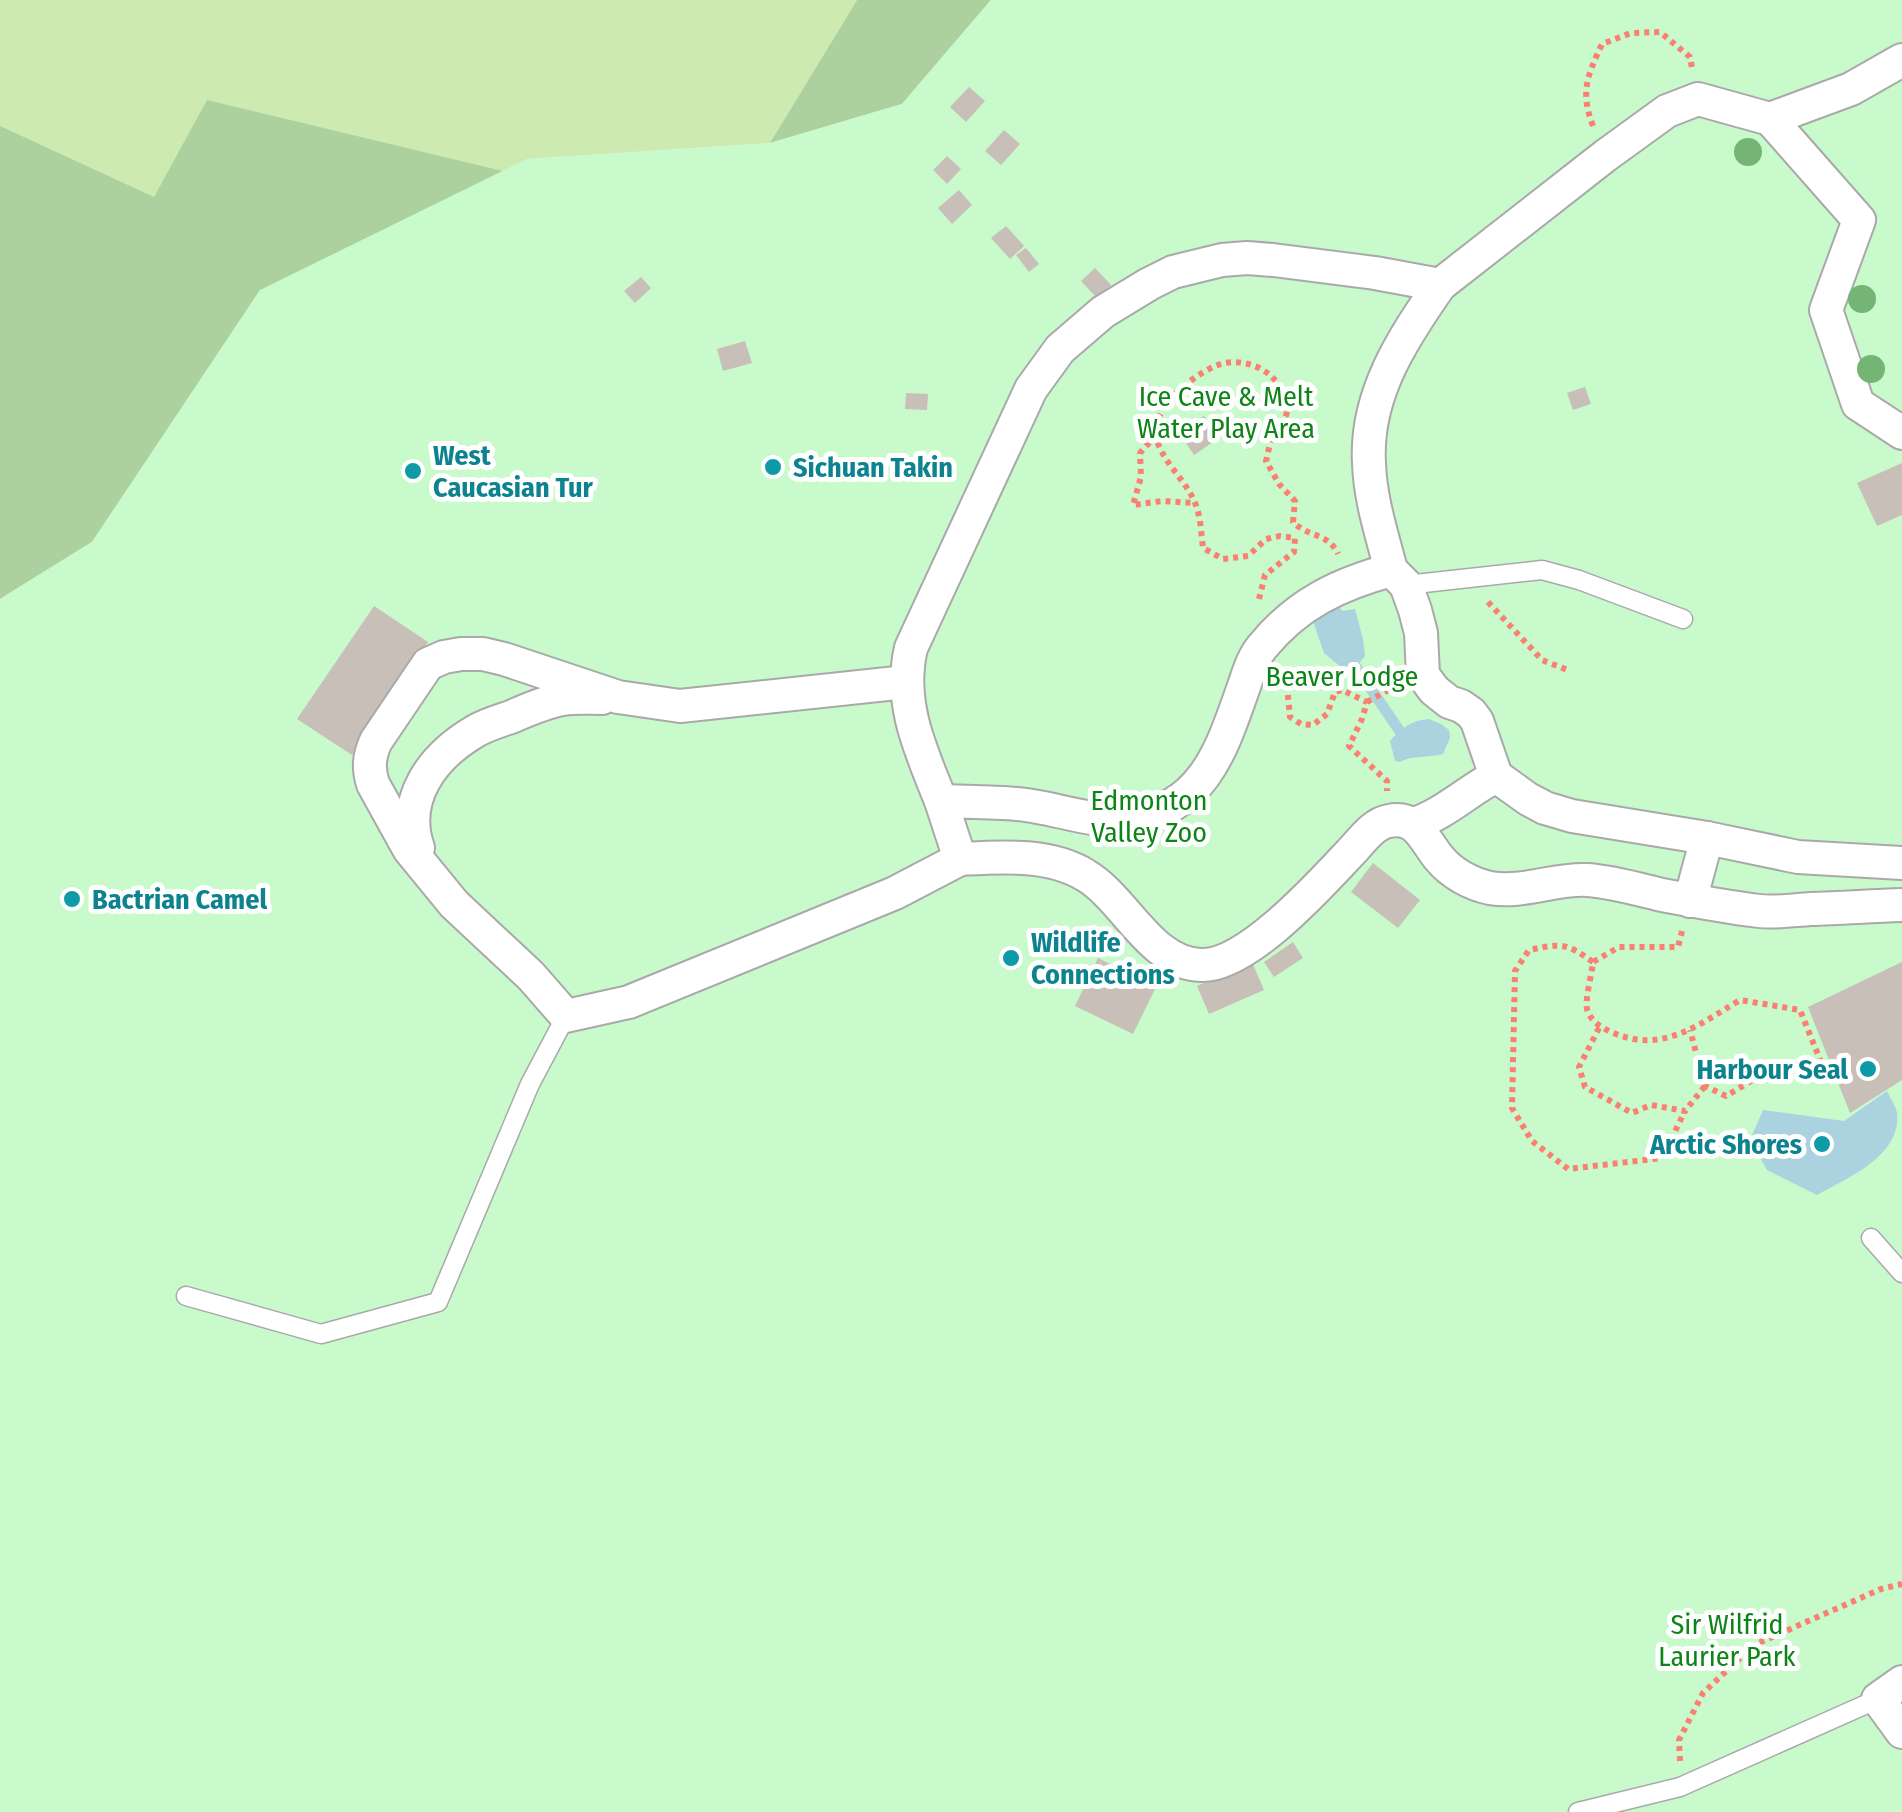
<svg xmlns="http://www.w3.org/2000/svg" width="1902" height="1812" font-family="'Fira Sans Condensed',sans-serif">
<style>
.grass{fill:#cdebb0}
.forest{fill:#add19e}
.park{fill:#c8facc}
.water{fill:#aad3df}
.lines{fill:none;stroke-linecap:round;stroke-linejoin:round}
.stream{stroke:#aad3df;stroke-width:11}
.building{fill:#c7bfb8}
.lane-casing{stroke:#a9a9a9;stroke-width:21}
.street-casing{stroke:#a9a9a9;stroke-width:36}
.path{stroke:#fa8072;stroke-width:6;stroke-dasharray:5 5;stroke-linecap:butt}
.lane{stroke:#fff;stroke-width:18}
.street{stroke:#fff;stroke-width:32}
.tree{fill:#74b475}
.culture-dot{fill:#0f9aa8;stroke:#fff;stroke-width:4}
.labels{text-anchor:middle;stroke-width:10;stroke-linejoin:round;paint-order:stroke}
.park-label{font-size:28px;fill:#0c8416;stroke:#fff}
.culture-label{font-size:28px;font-weight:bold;fill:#0d838f;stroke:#fff;text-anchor:start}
</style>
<rect width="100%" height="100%" fill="#f2efe9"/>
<path class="grass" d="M0,0H857L770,143L527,159L0,599Z"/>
<g class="forest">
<path d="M857,0H991L902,104L770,143Z"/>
<path d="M207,100L594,193L260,290L92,542L0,599V126L154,197Z"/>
</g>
<path class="park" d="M991,0H1902V1812H0V599L92,542L260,290L527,159L770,143L902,104Z"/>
<g class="water">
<path d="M1338,606L1343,611L1355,609L1363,639L1365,656L1356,667H1341L1324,653L1313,621Z"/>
<path d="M1429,719L1441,724L1449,730L1450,738L1443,754C1429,758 1412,755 1400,762L1395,761L1390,741C1401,728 1412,720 1429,719Z"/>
<path d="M1887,1091C1890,1098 1896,1106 1897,1113C1902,1156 1846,1179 1817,1195L1767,1170L1750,1140L1763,1110L1844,1121Z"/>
</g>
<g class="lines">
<path class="stream" d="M1356,667L1399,730"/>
</g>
<g class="building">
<path d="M969,87L985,101L966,122L950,107Z"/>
<path d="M1004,130L1020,144L1001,165L985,151Z"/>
<path d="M947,156L961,169L947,184L933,170Z"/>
<path d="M959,190L972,205L952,224L938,208Z"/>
<path d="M1006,226L1024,246L1010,259L991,238Z"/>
<path d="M1026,248L1039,264L1029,272L1016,255Z"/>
<path d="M1095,268L1111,285L1097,298L1081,281Z"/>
<path d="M641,277L651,288L635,303L624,291Z"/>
<path d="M745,341L752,363L723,371L717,349Z"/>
<path d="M1585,387L1591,404L1573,410L1567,393Z"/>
<path d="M906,393L928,394L927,410L905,409Z"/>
<path d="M1204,416L1219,438L1194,455L1179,433Z"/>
<path d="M1902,463V515L1877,526L1857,483Z"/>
<path d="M374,606L428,642L352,755L297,719Z"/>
<path d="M1373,863L1420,900L1398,928L1351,892Z"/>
<path d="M1293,942L1303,958L1274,977L1264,962Z"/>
<path d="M1098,958L1156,987L1133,1034L1075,1006Z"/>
<path d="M1252,962L1264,990L1209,1014L1197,986Z"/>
<path d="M1902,962V1080L1850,1113L1808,1007Z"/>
</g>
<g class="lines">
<defs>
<g id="lane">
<path d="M1406,585L1542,570L1579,580L1683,619"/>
<path d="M1871,1238L1902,1273"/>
<path d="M186,1296L321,1334L438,1302L530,1084L566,1016"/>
<path d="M1578,1812L1680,1787L1878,1699"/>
</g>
<g id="street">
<path d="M1770,119L1859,220L1826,310L1858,404L1902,433"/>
<path d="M1391,570C1382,535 1370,499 1369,463C1365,395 1403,338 1440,285"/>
<path d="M906,682L680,706L618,697L504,659L483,654H461L444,657L428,664L376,741C369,756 368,768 373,784L409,849L454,904L531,976L566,1016L629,1002L895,893L960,859"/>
<path d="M941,801C921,751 898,703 911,648L1031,389L1060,349L1103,312L1149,284L1173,272L1222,260L1247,258L1273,260L1375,273L1440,285L1605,156L1667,111L1698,99L1770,119L1851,89L1902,60"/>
<path d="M1414,824C1444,814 1468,791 1496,776"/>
<path d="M418,848C401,799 432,757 474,732C485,725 499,721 511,717C527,710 545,702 563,699C575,697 589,698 602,698"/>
<path d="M1902,863L1798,857L1707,838L1572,816L1545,808L1528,799L1496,776L1477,721L1471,713L1461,706L1449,702L1434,690L1423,675L1421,633L1415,610L1406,585L1391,570C1339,584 1297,604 1262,647C1252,659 1248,675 1243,689C1222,748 1204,809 1130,819C1092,824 1055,807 1017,804C992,802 966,802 941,801L960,859C1000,857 1049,853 1085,875C1125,898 1150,964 1201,965C1246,967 1319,886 1349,854C1361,842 1372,824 1389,821C1417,815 1424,840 1439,858C1451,873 1471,884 1490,888C1523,894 1555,878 1588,880C1613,882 1637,889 1662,895C1694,901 1726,907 1759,911C1776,913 1794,910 1811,909C1842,908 1872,906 1902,905"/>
<path d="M1690,901L1707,838"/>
<path d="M1902,1682L1878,1699L1902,1732"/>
</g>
</defs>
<use href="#lane" class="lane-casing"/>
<use href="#street" class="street-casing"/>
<g class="path">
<path d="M1593,126C1580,92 1587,76 1602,44L1631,33L1660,32L1690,57L1692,68"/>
<path d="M1156,435L1140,453L1141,477L1133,505L1162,501L1194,503"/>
<path d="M1259,599L1265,575L1294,552L1295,538L1280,536L1266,539L1248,556L1223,559L1203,548C1201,534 1201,516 1195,503C1186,480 1162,462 1156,437C1150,407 1200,368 1225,363C1243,360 1262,366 1274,379C1279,383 1286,391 1287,397C1292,415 1279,425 1272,439C1269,445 1268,454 1266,461L1279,484L1295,501L1293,522C1307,537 1329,533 1338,554"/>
<path d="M1488,602L1542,660L1570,671"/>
<path d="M1286,675L1290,717L1301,724L1313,725L1327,714L1335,692L1342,690L1367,702L1362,719L1349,746L1387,781V791"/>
<path d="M1367,702L1392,688"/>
<path d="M1682,931L1678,947H1619L1593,962C1592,973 1585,999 1587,1009C1591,1023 1604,1029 1616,1034C1664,1053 1700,1024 1740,1000L1800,1010L1821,1062L1810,1076L1751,1081L1726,1096L1705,1086L1690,1030"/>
<path d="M1593,962C1566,943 1563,943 1529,950L1515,971L1512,1108L1532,1141L1568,1169L1662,1158L1685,1111"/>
<path d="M1599,1028L1579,1067L1585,1087L1632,1113L1651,1105L1685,1111L1705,1086"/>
<path d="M1680,1761L1679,1740L1703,1693L1754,1645L1881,1589L1902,1584"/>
</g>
<use href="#lane" class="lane"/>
<use href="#street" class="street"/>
</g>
<g class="tree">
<circle cx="1748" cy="152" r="14"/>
<circle cx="1862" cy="299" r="14"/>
<circle cx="1871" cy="369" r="14"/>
</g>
<g class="culture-dot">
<circle cx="773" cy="467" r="10"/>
<circle cx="413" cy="471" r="10"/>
<circle cx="72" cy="899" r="10"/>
<circle cx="1011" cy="958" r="10"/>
<circle cx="1868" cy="1069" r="10"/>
<circle cx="1822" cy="1144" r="10"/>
</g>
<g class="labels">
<g class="park-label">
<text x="1226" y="406">Ice Cave &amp; Melt<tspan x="1226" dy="32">Water Play Area</tspan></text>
<text x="1342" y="686">Beaver Lodge</text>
<text x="1149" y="810">Edmonton<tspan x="1149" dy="32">Valley Zoo</tspan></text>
<text x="1727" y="1634">Sir Wilfrid<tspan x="1727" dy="32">Laurier Park</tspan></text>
</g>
<g class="culture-label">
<text x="433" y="465">West<tspan x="433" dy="32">Caucasian Tur</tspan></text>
<text x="793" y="477">Sichuan Takin</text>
<text x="92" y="909">Bactrian Camel</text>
<text x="1031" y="952">Wildlife<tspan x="1031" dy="32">Connections</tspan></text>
<text x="1848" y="1079" text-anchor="end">Harbour Seal</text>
<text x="1802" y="1154" text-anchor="end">Arctic Shores</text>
</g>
</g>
</svg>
